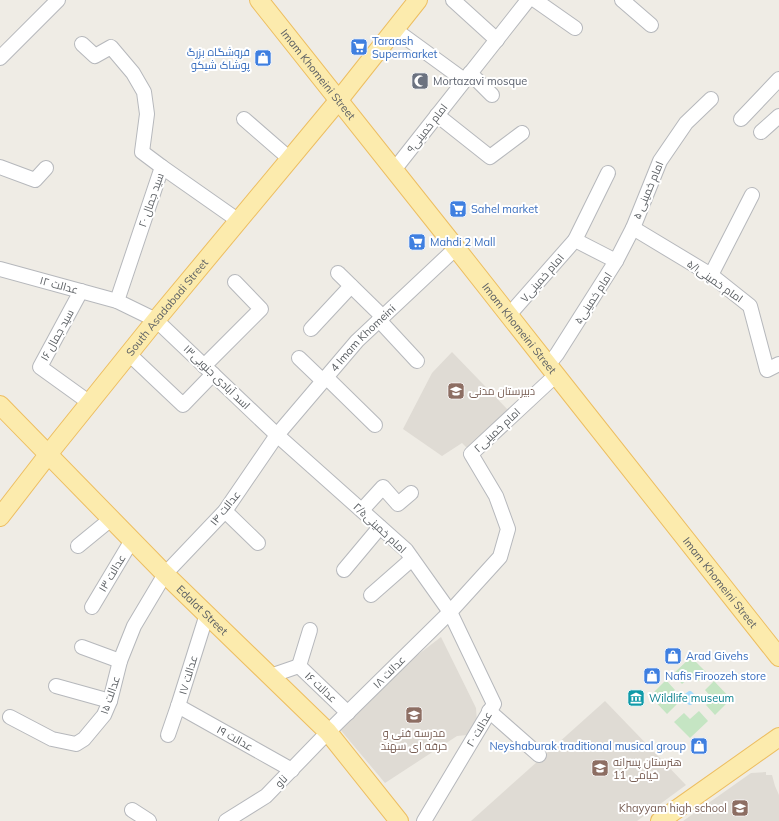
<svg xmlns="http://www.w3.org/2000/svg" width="779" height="821" font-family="Mulish,Cairo,sans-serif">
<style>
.education{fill:#dfdbd4}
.garden{fill:#c5e5c3}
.water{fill:#a8dcfc}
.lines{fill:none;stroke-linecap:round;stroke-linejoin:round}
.minor-casing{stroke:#b6b8bc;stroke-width:16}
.major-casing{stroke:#edbe61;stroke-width:20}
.minor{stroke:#fff;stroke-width:14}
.major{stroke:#fcebad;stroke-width:18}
.labels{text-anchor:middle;stroke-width:4;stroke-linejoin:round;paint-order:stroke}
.shop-label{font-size:11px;fill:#366cbe;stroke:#fff;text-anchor:start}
.street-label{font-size:11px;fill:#5d6165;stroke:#fff}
.worship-label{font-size:11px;fill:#5b616d;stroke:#fff;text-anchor:start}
.education-label{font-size:11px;fill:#785e54;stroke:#fff;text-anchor:start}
.culture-label{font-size:11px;fill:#0d838f;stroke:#fff;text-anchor:start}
</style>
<rect width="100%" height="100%" fill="#efece5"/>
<g class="education">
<path d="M452,352L508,410L473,448L466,447L462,443L442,456L403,429L432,373Z"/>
<path d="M441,637L476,708L477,722L467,735L457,736L385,783L339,728L389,677Z"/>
<path d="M605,701L686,785L637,821H471Z"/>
<path d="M766,772V775H772L775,786L779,795V821H683L751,773Z"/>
</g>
<g class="garden">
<path d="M691,657L707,673L697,682L691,676L682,684L673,674Z"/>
<path d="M666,680L675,690L668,696L677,704L667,714L650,696Z"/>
<path d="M714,681L731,699L715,715L706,705L713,699L705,690Z"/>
<path d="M699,711L708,721L690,738L674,722L684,713L690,719Z"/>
</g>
<path class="water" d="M689,691H691L697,697V700L691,705H689L682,699V696Z"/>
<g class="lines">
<defs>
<g id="minor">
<path d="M453,0L497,40"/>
<path d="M535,0L575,28"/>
<path d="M622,0L651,25"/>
<path d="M394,29L464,80"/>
<path d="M82,44L95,56L111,47L133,73L144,92L147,114L142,152L162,167"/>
<path d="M0,58L58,0"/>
<path d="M470,73L492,95"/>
<path d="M437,115L490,157L522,133"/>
<path d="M244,119L290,159"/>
<path d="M741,119L779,79"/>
<path d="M761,132L779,116"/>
<path d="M0,167L35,180L46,168"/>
<path d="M394,170L528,0"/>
<path d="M633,228L711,275L750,306L767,370L779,364"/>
<path d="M575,240L608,173"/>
<path d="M0,269L117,301L156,320L277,435L406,550L450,612L494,704L424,821"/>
<path d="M338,273L383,317"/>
<path d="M711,275L752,195"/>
<path d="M81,291L40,367L90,403"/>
<path d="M117,301L162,167L239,221"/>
<path d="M509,315L575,240L616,261"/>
<path d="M379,320L417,361"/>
<path d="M311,329L351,286"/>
<path d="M129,354L183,405L213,374"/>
<path d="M299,358L323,381"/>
<path d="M548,365L557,354L616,261L633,228L660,161L686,123L711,99"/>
<path d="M204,366L261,309L235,282"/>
<path d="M326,377L375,425"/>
<path d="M362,510L383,487L398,504L411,493"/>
<path d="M225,511L258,543"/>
<path d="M78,546L111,519"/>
<path d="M344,570L380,527"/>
<path d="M371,595L412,559"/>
<path d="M92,607L132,540"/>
<path d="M82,647L120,661"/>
<path d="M299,666L310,630"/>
<path d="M270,676L299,666L348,713"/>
<path d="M56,686L110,701"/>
<path d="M178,706L292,770"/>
<path d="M489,711L539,755"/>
<path id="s1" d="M10,717L52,739L76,744L84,739L104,715L110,701L120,661L134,626L165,574L225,511L277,435L357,341L456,248"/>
<path d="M168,735L178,706L207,614"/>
<path d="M132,810L149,821"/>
<path d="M226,821L266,796L328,732L450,612L500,557L508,529L496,496L471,454L556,375"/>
</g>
<g id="major">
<path id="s2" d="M259,0L456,248L556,375L779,657"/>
<path id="s3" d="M0,405L165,574L328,732L399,821"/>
<path id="s4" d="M0,517L54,447L156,320L338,101L418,0"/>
<path d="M660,821L779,737"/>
</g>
</defs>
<use href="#minor" class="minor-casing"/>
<use href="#major" class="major-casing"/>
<use href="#minor" class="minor"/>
<use href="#major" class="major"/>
</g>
<defs>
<symbol id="supermarket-square" viewBox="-11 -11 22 22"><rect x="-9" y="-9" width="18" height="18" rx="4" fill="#3f7fe0" stroke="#fff"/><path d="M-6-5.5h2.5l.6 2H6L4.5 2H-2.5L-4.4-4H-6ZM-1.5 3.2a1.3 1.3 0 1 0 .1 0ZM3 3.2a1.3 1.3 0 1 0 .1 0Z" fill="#fff"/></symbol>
<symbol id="shop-square" viewBox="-11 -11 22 22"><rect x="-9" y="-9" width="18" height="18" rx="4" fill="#3f7fe0" stroke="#fff"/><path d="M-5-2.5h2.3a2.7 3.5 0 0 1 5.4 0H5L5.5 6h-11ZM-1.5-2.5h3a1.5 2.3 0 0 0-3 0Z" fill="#fff"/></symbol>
<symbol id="mosque-square" viewBox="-11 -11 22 22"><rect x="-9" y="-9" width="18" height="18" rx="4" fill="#6b7280" stroke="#fff"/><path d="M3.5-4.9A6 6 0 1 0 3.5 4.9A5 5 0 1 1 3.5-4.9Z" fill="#fff"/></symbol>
<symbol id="school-square" viewBox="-11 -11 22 22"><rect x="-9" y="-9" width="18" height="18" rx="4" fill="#8d6e63" stroke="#fff"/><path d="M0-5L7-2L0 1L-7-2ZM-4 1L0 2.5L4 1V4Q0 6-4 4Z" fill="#fff"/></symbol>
<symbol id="museum-square" viewBox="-11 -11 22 22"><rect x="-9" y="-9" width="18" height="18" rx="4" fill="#0f9aa8" stroke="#fff"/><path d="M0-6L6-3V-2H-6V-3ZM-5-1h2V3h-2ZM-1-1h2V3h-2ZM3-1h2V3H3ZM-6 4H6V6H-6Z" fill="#fff"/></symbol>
</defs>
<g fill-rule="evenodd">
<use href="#supermarket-square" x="349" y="37" width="20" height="20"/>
<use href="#shop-square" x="253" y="48" width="20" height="20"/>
<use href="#mosque-square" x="410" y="71" width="20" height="20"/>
<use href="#supermarket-square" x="448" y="199" width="20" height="20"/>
<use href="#supermarket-square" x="407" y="232" width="20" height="20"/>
<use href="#school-square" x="446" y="381" width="20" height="20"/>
<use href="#shop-square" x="663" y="646" width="20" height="20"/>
<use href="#shop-square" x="642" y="666" width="20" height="20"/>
<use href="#museum-square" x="626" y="688" width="20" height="20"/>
<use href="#school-square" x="404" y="705" width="20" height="20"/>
<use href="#shop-square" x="689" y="736" width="20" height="20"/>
<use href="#school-square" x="590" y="758" width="20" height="20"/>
<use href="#school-square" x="730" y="798" width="20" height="20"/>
</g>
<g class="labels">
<g class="shop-label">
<text x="372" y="45">Taraash<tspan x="372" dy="13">Supermarket</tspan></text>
<text x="250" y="56" text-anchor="end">فروشگاه بزرگ<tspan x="250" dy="13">پوشاک شیکو</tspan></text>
<text x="471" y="213">Sahel market</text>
<text x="430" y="246">Mahdi 2 Mall</text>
<text x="686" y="660">Arad Givehs</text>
<text x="665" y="680">Nafis Firoozeh store</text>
<text x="686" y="750" text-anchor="end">Neyshaburak traditional musical group</text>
</g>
<g class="street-label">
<text dy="4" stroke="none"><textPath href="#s2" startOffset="95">Imam Khomeini Street</textPath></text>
<text transform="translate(427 128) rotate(-52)" y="4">امام خمینی۹</text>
<text transform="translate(648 190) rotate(-67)" y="4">امام خمینی ۵</text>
<text transform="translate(151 200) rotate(-71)" y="4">سید جمال ۲۰</text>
<text transform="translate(542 278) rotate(-49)" y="4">امام خمینی۷</text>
<text transform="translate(715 281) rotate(35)" y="4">امام خمینی۵/۱</text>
<text transform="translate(59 285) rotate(15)" y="4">عدالت ۱۲</text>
<text transform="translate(593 298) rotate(-57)" y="4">امام خمینی۵</text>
<text dy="4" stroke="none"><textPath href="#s4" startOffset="268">South Asadabadi Street</textPath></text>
<text dy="4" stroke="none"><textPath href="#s2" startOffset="419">Imam Khomeini Street</textPath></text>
<text transform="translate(57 335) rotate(-61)" y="4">سید جمال ۱۶</text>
<text dy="4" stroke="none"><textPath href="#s1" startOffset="576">4 Imam Khomeini</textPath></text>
<text transform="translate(217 377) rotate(44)" y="4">اسد آبادی جنوبی۱۳</text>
<text transform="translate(497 430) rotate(-43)" y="4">امام خمینی۲</text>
<text transform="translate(225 508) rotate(-51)" y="4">عدالت ۱۴</text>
<text transform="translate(380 528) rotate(43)" y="4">امام خمینی۲/۵</text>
<text transform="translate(112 573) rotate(-59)" y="4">عدالت ۱۳</text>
<text dy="4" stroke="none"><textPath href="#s2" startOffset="743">Imam Khomeini Street</textPath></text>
<text dy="4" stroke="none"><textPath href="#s3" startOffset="288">Edalat Street</textPath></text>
<text transform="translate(389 672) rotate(-45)" y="4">عدالت ۱۸</text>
<text transform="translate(188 675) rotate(-73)" y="4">عدالت ۱۷</text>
<text transform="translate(321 687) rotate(43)" y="4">عدالت ۱۶</text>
<text transform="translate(110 695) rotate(-71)" y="4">عدالت ۱۵</text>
<text transform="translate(479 729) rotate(-59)" y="4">عدالت ۲۰</text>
<text transform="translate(235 738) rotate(29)" y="4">عدالت ۱۹</text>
<text transform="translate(281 781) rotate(-46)" y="4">ناو</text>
</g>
<g class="worship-label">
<text x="433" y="85">Mortazavi mosque</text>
</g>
<g class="education-label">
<text x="469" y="395">دبیرستان مدنی</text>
<text x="414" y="737" text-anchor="middle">مدرسه فنی و<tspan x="414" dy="13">حرفه ای سهند</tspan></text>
<text x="613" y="766">هنرستان پسرانه<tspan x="613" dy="13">خیامی 11</tspan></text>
<text x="727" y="812" text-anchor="end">Khayyam high school</text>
</g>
<g class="culture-label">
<text x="649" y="702">Wildlife museum</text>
</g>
</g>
</svg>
